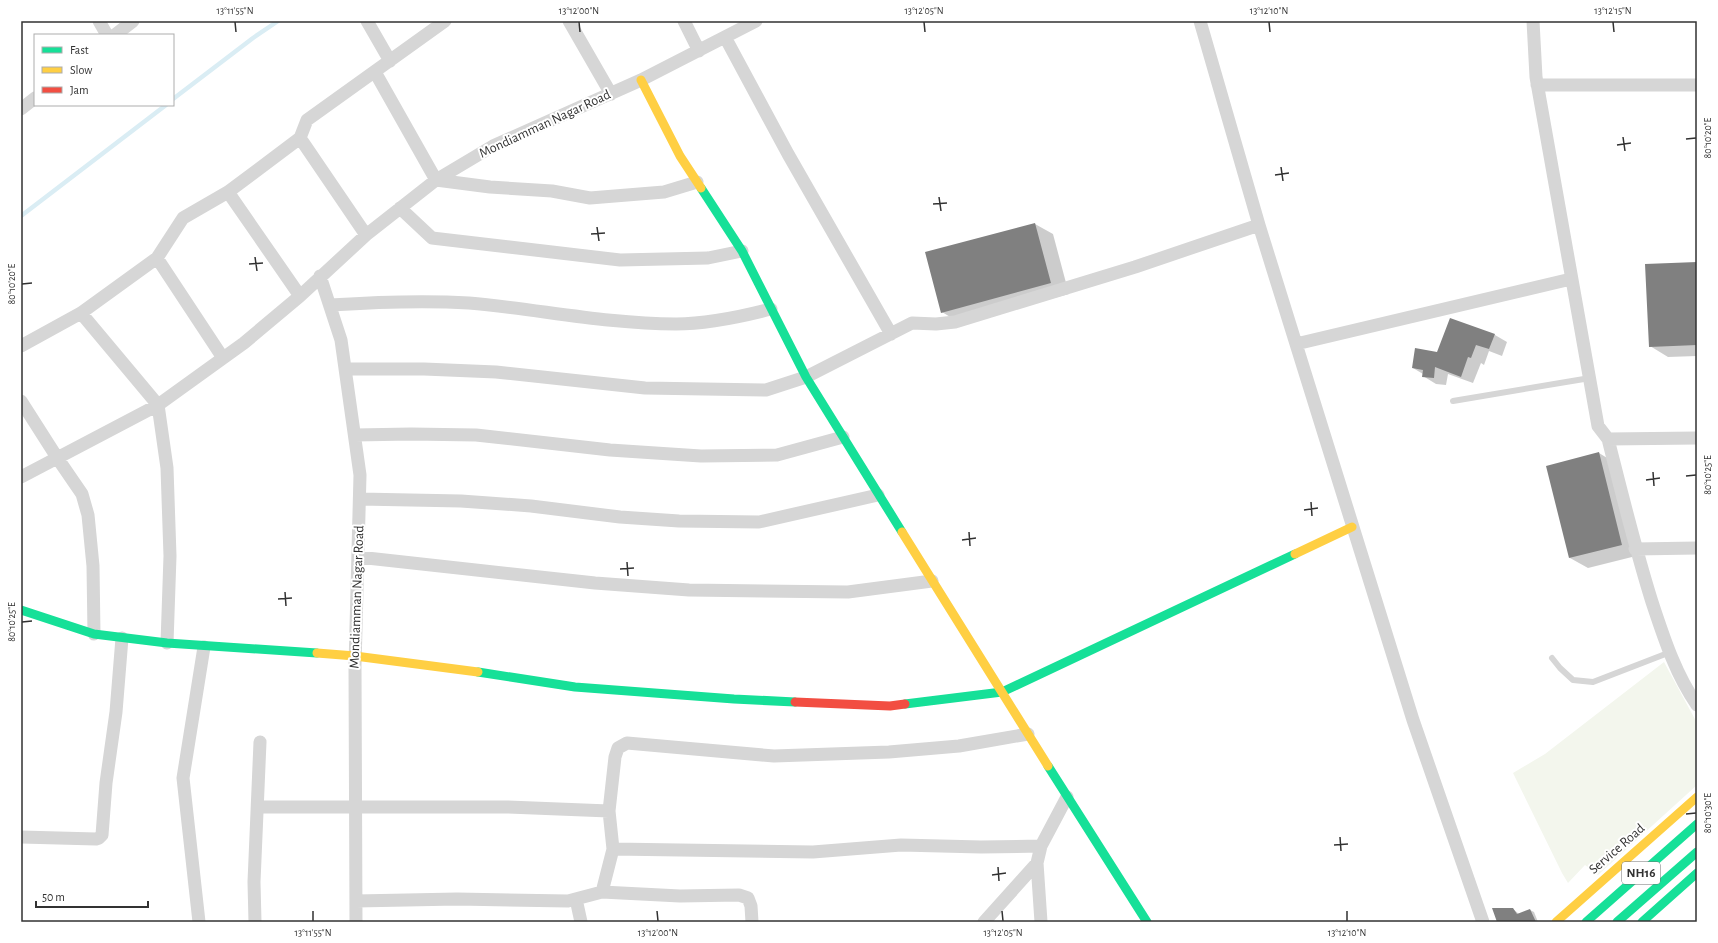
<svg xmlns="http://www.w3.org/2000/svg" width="1718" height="943" font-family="'Alegreya Sans',sans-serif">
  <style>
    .green { fill: #f3f6ed }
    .shadow { fill: #0003 }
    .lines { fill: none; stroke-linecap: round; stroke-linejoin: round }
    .stream { stroke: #daedf4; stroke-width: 4.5 }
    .building { fill: #808080 }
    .lane { stroke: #d6d6d6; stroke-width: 6 }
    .street { stroke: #d6d6d6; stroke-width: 13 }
    .fast { stroke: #16e098; stroke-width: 9 }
    .slow { stroke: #ffcf43; stroke-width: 9 }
    .jam { stroke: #f24e42; stroke-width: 9 }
    .ticks { fill: none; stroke: #323232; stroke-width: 1.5 }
    .labels { text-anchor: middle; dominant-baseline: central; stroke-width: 4; stroke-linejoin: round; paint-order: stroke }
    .shield { fill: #fff; stroke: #707070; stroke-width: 1 }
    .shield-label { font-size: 13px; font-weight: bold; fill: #323232 }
    .street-label { font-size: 14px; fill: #323232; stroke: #fff }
    .neatline { fill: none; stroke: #323232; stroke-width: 1.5 }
    .ticks-label { font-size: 10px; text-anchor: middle; fill: #323232 }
  </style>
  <rect width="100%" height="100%" fill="#fff"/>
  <path class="green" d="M1664 662 1697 723V785L1598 875 1585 865 1568 883 1562 873 1513 773 1545 754Z"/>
  <path class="shadow" d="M1035 224 1053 234 1069 294 960 323 942 312Z
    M1697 263V356L1668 357 1650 346Z
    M1495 335 1507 342 1502 356 1489 351 1484 365 1481 363 1473 383 1448 374 1446 385 1436 384 1423 376V374L1413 368 1438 353Z
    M1599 453 1617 464 1640 555 1588 568 1570 558Z
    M1513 909 1519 914 1530 910 1534 912 1538 922H1498Z"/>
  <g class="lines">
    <path class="stream" d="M173 99 253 38 278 21
      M21 216 166 105"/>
  </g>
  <path class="building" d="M1035 223 1051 283 941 313 925 252Z
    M1697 262V345L1649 347 1645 264Z
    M1450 318 1495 334 1489 349 1476 345 1471 358 1468 357 1461 377 1435 367 1434 378 1422 377 1423 370 1412 368 1415 348 1437 352Z
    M1599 452 1622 545 1569 558 1546 466Z
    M1492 908H1513L1517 914 1530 909 1536 922H1497Z"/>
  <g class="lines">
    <path class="lane" d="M1453 401 1590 378
      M1552 658 1560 668 1573 680 1593 682 1668 653"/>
    <path class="street" d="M99 21 107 35
      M367 21 390 61
      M569 21 611 94
      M684 21 699 51
      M1200 21 1259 225 1413 720 1483 922
      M1533 21 1536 77 1598 426 1608 439C1622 494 1635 548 1652 602 1664 638 1675 673 1697 705
      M115 35 133 21
      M725 37 788 154 891 334
      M375 72 436 180 490 187 552 191 590 198 664 192 697 182
      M1537 85H1697
      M21 109 35 98
      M300 138 366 235
      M228 192 300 296
      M400 208 432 238 620 260 708 258 742 251
      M157 258 223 358
      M320 276 341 340 360 475 355 666 356 922
      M330 305C376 302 422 300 469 303 538 309 606 324 676 324 708 324 740 317 771 309
      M81 313 158 405 167 468 170 556 167 643
      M1296 344 1571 279
      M21 346 81 313 157 258 183 218 228 192 300 138 307 120 445 21
      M346 369H424L496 372 645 388 766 390 806 377 912 323 936 324 955 322 1135 267 1259 225
      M21 401 58 459 82 494 88 515 93 566 94 634
      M355 435 411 434 476 435 610 450 701 456 777 455 843 437
      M1608 439 1697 438
      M21 477 158 405 244 343 300 296 366 235 436 180 493 146 641 80 756 21
      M360 499 461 501 531 506 620 517 679 521 759 522 878 495
      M1635 549 1697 548
      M358 557 595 583 689 590 848 592 932 581
      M258 807H508L609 811
      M21 837 96 839 99 838 102 835 106 783 116 712 122 638
      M613 849 813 852 901 845 981 847 1041 846
      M602 892 680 896 739 895 748 898 751 906 752 922
      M576 899 581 922
      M356 901 457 899 568 901 602 892 613 849 609 811 615 757 618 748 627 743 774 756 889 752 959 746 1028 734
      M199 922 183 778 204 647
      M255 922 254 882 260 742
      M984 922 1037 863
      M1041 922 1037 863 1041 846 1067 797"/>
    <path class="fast" d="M701 188 742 251 806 377 902 532
      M21 610 94 634 167 643 317 653
      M478 672 575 687 734 699 795 702
      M905 704 1002 692 1295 554
      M1048 766 1147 922
      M1586 922 1697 824
      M1617 922 1697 852
      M1642 922 1697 873"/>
    <path class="slow" d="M641 80 680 156 701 188
      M902 532 1048 766
      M1295 554 1352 527
      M317 653 355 656 478 672
      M1556 922 1697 797"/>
    <path class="jam" d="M795 702 890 706 905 704"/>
  </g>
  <path class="ticks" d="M235 22 236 32M579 22 580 32M924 22 925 32M1269 22 1270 32M1613 22 1614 32M1623 137 1625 151M1686 139 1696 138M1617 145 1631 143M1281 167 1283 181M1275 175 1289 173M939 197 941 211M933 204 947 203M597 227 599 241M591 234 605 233M255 257 257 271M249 264 263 263M22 284 32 283M1653 472 1654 486M1686 476 1696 475M1646 480 1660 478M1311 502 1312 516M1304 510 1318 508M969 532 970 546M962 540 976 538M627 562 628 576M620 569 634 568M285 592 286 606M278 599 292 598M22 622 32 621M1686 814 1696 813M1340 837 1341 851M1334 845 1348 844M998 867 999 881M992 875 1006 873M313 911V921M657 911 658 921M1002 911 1003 921M1347 911V921"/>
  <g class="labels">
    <rect class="shield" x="1622" y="862" width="38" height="22" rx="3"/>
    <g class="shield-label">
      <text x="1641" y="873">NH16</text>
    </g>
    <g class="street-label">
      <text transform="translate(545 124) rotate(-25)">Mondiamman Nagar Road</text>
      <text transform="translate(357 597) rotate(-88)">Mondiamman Nagar Road</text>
      <text transform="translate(1617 849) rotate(-41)">Service Road</text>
    </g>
  </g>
  <rect width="1718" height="943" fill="none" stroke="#ffffff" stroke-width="44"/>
  <rect x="34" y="34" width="140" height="72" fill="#ffffff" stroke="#adadad"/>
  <rect x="42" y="47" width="20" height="6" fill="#16e098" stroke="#adadad"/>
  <text x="70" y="54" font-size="12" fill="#323232">Fast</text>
  <rect x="42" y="67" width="20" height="6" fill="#ffcf43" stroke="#adadad"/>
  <text x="70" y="74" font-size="12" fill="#323232">Slow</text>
  <rect x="42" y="87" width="20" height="6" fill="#f24e42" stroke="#adadad"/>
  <text x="70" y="94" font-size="12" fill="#323232">Jam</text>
  <path d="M36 901v6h112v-6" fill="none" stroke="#323232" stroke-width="2"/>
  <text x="42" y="901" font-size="12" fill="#323232" stroke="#ffffff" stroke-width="3" paint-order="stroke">50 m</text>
  <rect x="22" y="22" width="1674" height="899" class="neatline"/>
  <g class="ticks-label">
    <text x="235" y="14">13°11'55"N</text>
    <text x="579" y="14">13°12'00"N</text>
    <text x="924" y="14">13°12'05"N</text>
    <text x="1269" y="14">13°12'10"N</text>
    <text x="1613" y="14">13°12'15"N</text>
    <text transform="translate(1707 138) rotate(-90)" y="4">80°10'20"E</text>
    <text transform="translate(11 284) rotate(-90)" y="4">80°10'20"E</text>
    <text transform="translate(1707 475) rotate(-90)" y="4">80°10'25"E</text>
    <text transform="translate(11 622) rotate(-90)" y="4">80°10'25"E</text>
    <text transform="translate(1707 813) rotate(-90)" y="4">80°10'30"E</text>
    <text x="313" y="936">13°11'55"N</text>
    <text x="658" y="936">13°12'00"N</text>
    <text x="1003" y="936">13°12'05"N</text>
    <text x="1347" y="936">13°12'10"N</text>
  </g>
</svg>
